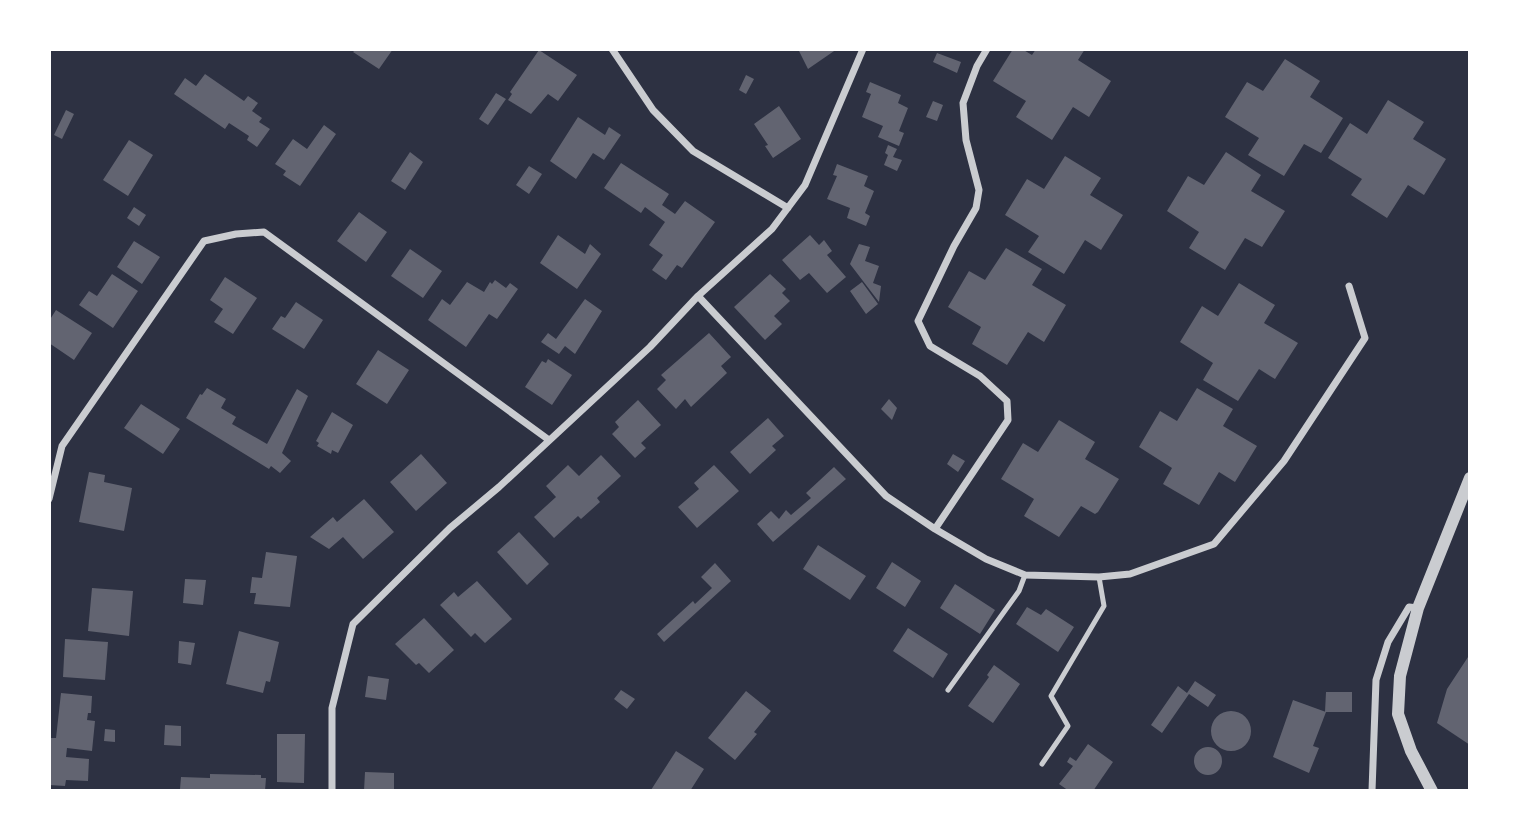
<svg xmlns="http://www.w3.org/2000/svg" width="1519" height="840" font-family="'Fira Sans Condensed',sans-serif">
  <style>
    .building { fill: #626471 }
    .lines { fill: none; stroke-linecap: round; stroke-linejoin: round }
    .service { stroke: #caccd0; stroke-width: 5 }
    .minor { stroke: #caccd0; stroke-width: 7 }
    .tertiary { stroke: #caccd0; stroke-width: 12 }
  </style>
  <rect width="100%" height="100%" fill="#2d3142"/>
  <path class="building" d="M356 49H393L379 69 353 52Z
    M798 49H837L808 69Z
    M1013 49H1022L1032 55 1036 49H1085L1078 60 1111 81 1089 117 1073 107 1052 140 1016 117 1026 101 993 81Z
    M539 50 577 75 558 101 548 94 531 114 508 100 512 94 510 92Z
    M937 53 961 62 957 73 933 62Z
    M1285 59 1320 81 1310 97 1343 118 1321 153 1304 144 1284 176 1248 155 1259 138 1225 117 1247 82 1263 91Z
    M205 74 244 101 248 96 258 103 252 111 262 118 259 122 270 129 257 147 247 140 249 136 229 123 225 129 174 94 185 78 196 86Z
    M746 75 754 79 746 94 739 90Z
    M870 82 901 95 898 103 908 108 899 131 904 133 899 146 878 137 883 126 862 117 871 94 866 92Z
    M496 93 506 99 488 125 479 119Z
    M1388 100 1424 122 1413 139 1446 159 1424 195 1408 185 1387 218 1351 195 1362 179 1328 158 1350 123 1367 134Z
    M933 101 943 105 937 121 926 117Z
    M779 106 801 139 773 158 765 146 768 145 754 124Z
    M66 110 74 114 62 139 54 135Z
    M578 117 605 135 609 127 621 135 604 160 593 153 576 179 550 161Z
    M324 125 336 134 300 186 283 175 286 171 275 164 293 139 307 149Z
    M129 140 153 155 128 196 103 180Z
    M888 145 897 149 893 157 902 160 897 171 884 165 888 155 885 153Z
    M410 152 423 162 405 190 391 181Z
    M1226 152 1261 175 1251 191 1285 211 1262 247 1245 238 1225 270 1189 248 1199 232 1167 211 1188 176 1204 185Z
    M1065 156 1101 178 1090 195 1123 215 1101 250 1085 240 1064 274 1028 252 1039 236 1005 215 1027 179 1044 189Z
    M621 163 669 194 662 205 675 214 685 201 715 222 682 268 677 265 666 280 652 270 663 255 649 245 665 222 645 207 641 213 604 188Z
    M837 164 868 176 864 186 874 191 865 213 870 216 866 226 847 218 850 208 827 199 837 176 833 175Z
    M529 166 542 174 529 194 516 185Z
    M134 207 146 215 139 226 127 218Z
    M359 212 387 232 366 262 337 241Z
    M558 235 585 254 590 244 601 254 577 289 540 263Z
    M810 235 819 245 824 240 832 251 827 255 846 277 827 293 809 273 800 280 782 260Z
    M134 241 160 257 142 284 117 267Z
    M859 244 870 247 865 261 879 266 873 283 881 286 879 302 850 264Z
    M1006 248 1042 269 1032 285 1066 305 1044 342 1028 332 1007 365 972 344 981 327 948 307 969 271 985 280Z
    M410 249 442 271 423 298 391 276Z
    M112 274 138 291 113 328 79 305 89 291 97 296Z
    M770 274 786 289 782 293 790 301 774 316 782 324 765 340 734 307Z
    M225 277 257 298 233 334 214 322 223 309 210 300Z
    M495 280 506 288 510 283 518 289 497 319 489 314 466 347 428 320 442 299 450 305 467 282 484 292 490 282 492 284Z
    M862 282 878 304 866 314 850 291Z
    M1239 283 1275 305 1264 323 1298 343 1275 379 1259 369 1238 401 1203 380 1213 363 1180 342 1202 306 1218 316Z
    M585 299 602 311 575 354 565 346 559 354 541 342 548 333 556 339Z
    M296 302 323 320 304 349 272 329 281 316 285 318Z
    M56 310 92 333 74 360 49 343V321Z
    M709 333 731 357 721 366 727 373 691 407 685 399 676 409 657 389 666 380 661 375Z
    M378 350 409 370 387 404 356 384Z
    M548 359 572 375 552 405 525 387 542 361 546 363Z
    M207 388 226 399 221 408 236 417 232 424 267 444 297 389 308 396 282 453 291 461 280 473 271 466 269 469 186 418 200 394 202 395Z
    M1197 388 1233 409 1223 426 1257 446 1235 482 1219 472 1199 505 1163 484 1172 468 1139 447 1160 411 1177 421Z
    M889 399 897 408 892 420 881 409Z
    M638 400 661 425 641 443 646 448 635 458 612 434 619 427 615 422Z
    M141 404 180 429 163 454 124 428Z
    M332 412 353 425 338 453 332 450 331 454 317 446 319 443 316 441Z
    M768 418 784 436 772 446 776 450 750 474 730 452Z
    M1059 420 1095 442 1085 459 1119 479 1098 512 1095 514 1081 506 1059 537 1024 516 1034 499 1001 479 1023 443 1038 452Z
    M421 454 447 483 416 511 390 482Z
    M953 454 965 461 958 472 947 464Z
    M601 455 621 476 597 498 600 502 581 519 578 516 554 538 534 517 556 497 546 486 568 465 579 476Z
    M714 465 739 491 697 528 678 507 699 489 694 483Z
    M834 467 846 479 773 542 757 524 771 511 779 519 786 510 791 515 811 498 806 493Z
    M89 472 105 475 104 482 132 488 124 531 79 522Z
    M364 499 394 532 363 559 343 537 329 549 310 537 333 517 337 522Z
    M519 532 549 564 527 585 497 552Z
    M818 545 866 576 850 600 803 569Z
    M266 552 297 556 290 607 254 604 256 593H250L252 577 262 578Z
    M892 562 921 581 905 607 876 588Z
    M715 563 731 581 664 642 657 634 693 601 695 604 712 588 701 577Z
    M185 579 206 580 203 605 183 603Z
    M477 581 512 619 485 643 475 633 471 637 440 605 454 592 458 597Z
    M955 584 995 610 980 634 940 608Z
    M92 588 133 591 129 636 88 631Z
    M1027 607 1041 615 1046 609 1074 627 1058 652 1016 624Z
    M424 618 454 650 429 673 419 663 416 665 395 644Z
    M908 628 948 654 933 678 893 651Z
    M239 631 279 642 270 682 266 681 263 693 226 684Z
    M65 639 108 642 105 680 63 677Z
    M179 641 195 643 191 665 178 663Z
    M1470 654V745L1437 723 1447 689Z
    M994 665 1020 684 993 723 968 706 989 677 987 675Z
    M368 676 389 679 386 700 365 697Z
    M1195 681 1216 695 1208 707 1189 694 1162 733 1151 725 1178 686 1187 693Z
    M621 690 635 699 627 709 614 699Z
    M746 691 771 711 754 732 757 734 735 760 708 738Z
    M1326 692H1352V712H1325Z
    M61 693 92 696 91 713H88L87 720 95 721 92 751 67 748 66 757 89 759 88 781 66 780 65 786 49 785 51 738H56Z
    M1293 700 1326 712 1313 746 1319 748 1309 773 1273 757Z
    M1211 731a20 20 0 1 1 40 0a20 20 0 1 1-40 0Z
    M165 725 181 726V746L164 745Z
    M105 729 115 730V742L104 741Z
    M277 734H305L304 783 277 782Z
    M1088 744 1113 762 1093 791H1069L1059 784 1073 766 1067 762 1070 757 1076 761Z
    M1194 761a14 14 0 1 1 28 0a14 14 0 1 1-28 0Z
    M676 751 704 769 690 791H653L651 790Z
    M365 772 394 773V791H364Z
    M210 774 261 775V778H266L265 791 180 789 181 777 210 778Z"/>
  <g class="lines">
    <path class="service" d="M948 690 1019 591 1025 575
      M1042 764 1068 726 1051 696 1104 606 1099 577"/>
    <path class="minor" d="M612 49 653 110 693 151 788 208
      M698 296 886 496 935 529 986 559 1025 575 1099 577 1130 574 1214 544 1284 461 1365 338 1349 286
      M49 499 62 446 204 241 236 234 264 232 549 440
      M935 529 1008 420 1007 401 980 376 930 346 918 321 954 246 976 208 979 190 966 140 963 103 977 66 987 49
      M332 791V708L353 624 450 528 499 487 650 347 698 296 772 229 805 185 863 49
      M1372 791 1376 680 1388 642 1409 607 1418 608"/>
    <path class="tertiary" d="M1432 791 1411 751 1398 714 1400 676 1418 608 1470 478"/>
  </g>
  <rect width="1519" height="840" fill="none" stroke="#ffffff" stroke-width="102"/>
</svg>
